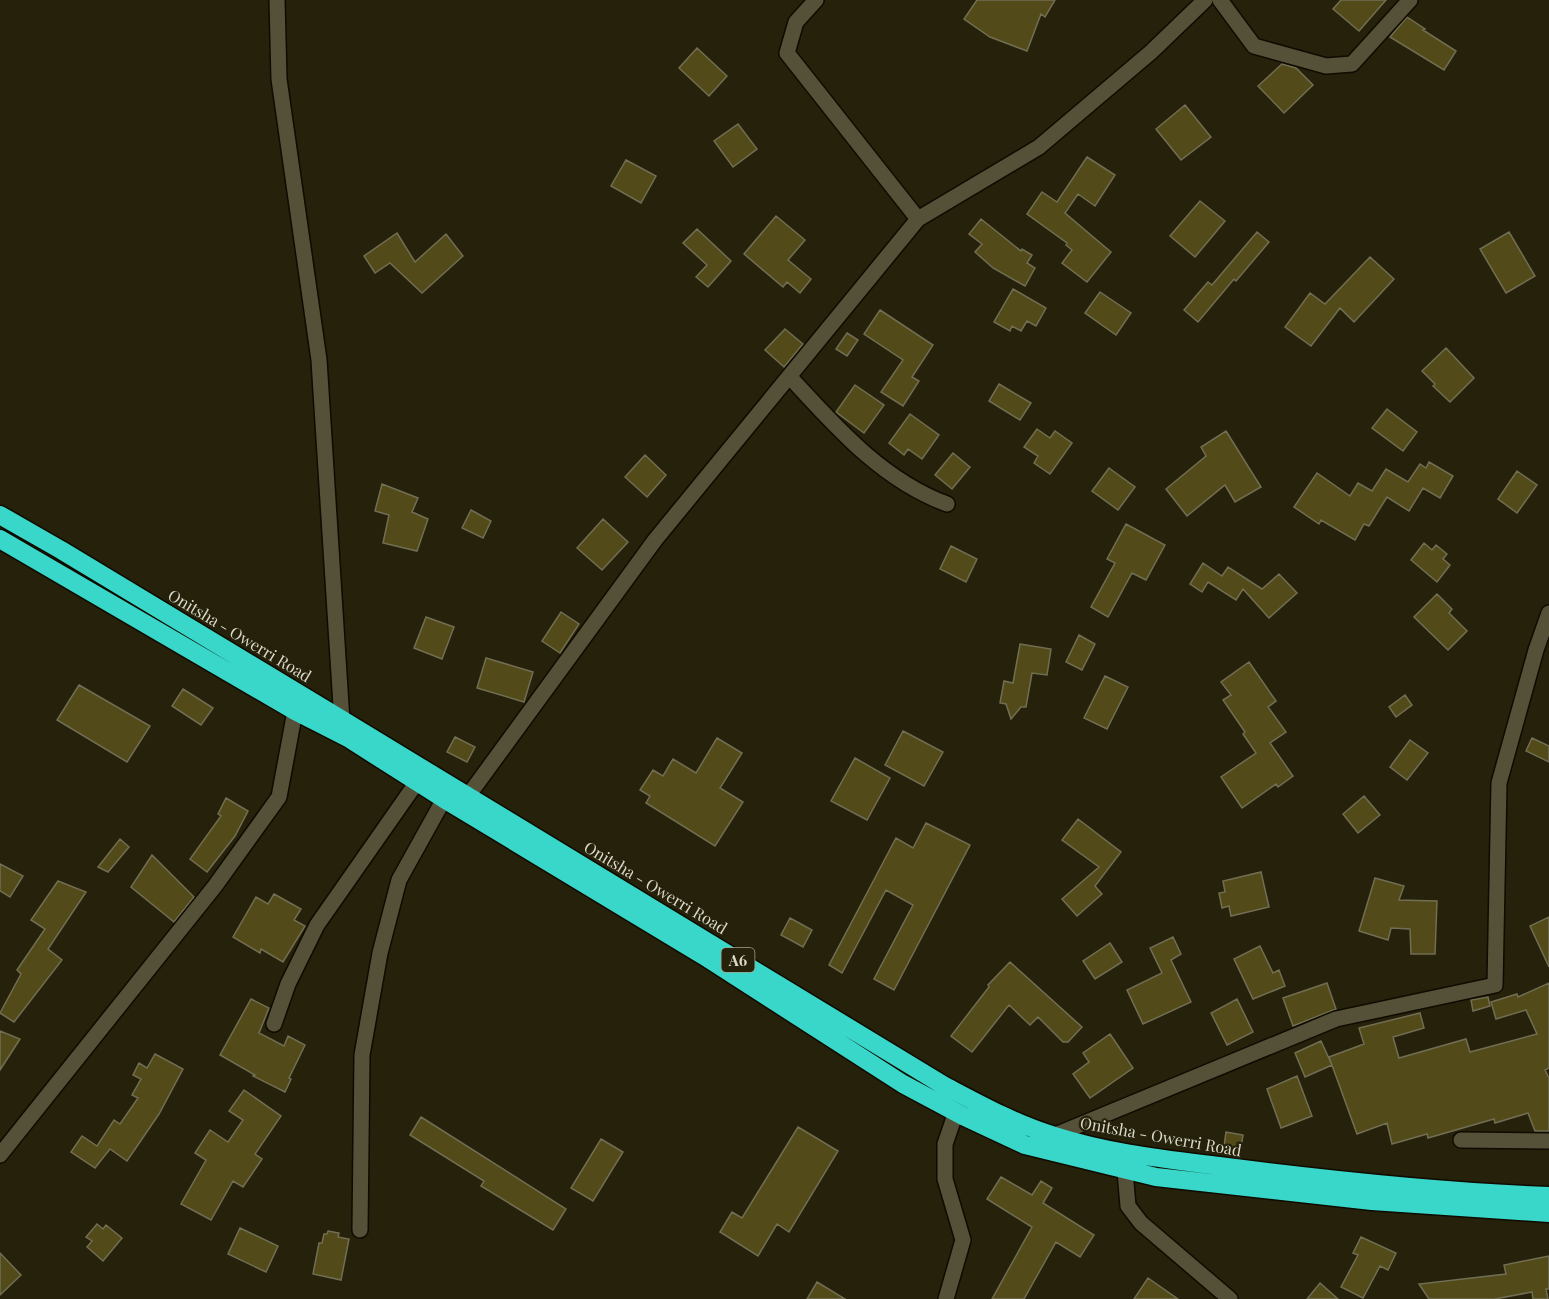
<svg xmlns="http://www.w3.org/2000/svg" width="1549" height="1299" font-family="'Playfair Display',serif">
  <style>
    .building { fill: #524a19; stroke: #726e54; stroke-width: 1.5 }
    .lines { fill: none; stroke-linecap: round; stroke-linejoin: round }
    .minor-casing { stroke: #0f0b00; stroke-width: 18 }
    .highway-casing { stroke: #0f0b00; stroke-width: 21 }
    .minor { stroke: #555138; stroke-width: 15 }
    .highway { stroke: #39d7c9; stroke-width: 18 }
    .labels { text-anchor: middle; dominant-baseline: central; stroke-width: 4.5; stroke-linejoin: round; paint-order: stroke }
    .shield { fill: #25210a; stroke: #a4a291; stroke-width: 1.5 }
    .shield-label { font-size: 15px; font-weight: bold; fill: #dbd9cb }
    .street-label { font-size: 16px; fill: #dbd9cb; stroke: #25210a }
  </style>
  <rect width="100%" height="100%" fill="#25210a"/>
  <path class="building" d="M977 0H1055L1045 17 1041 14 1027 51 990 37 964 19Z
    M1341 0H1386L1359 31 1333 9Z
    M1407 17 1425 29 1423 30 1456 51 1444 70 1390 37Z
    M697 48 727 76 709 96 679 68Z
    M1282 64 1296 68 1313 85 1284 113 1258 86Z
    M1185 105 1211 137 1181 160 1156 129Z
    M738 124 757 149 733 167 714 141Z
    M1087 157 1115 175 1095 206 1078 194 1065 213 1111 252 1087 282 1062 263 1072 250 1066 245 1067 243 1027 214 1042 192 1057 202Z
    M626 160 656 176 641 203 611 186Z
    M1200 201 1225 221 1195 257 1170 236Z
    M776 216 805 240 788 260 811 279 800 293 787 282 783 287 744 254Z
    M981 219 1021 251 1022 249 1032 255 1027 263 1035 268 1025 286 993 268 975 252 982 244 969 234Z
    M697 229 731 261 708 287 696 277 707 265 683 243Z
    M1257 232 1269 242 1236 281 1234 279 1198 322 1184 310 1208 282 1212 285Z
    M1509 232 1535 276 1506 293 1480 249Z
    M397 233 415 262 446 234 463 256 422 293 390 263 375 273 364 256Z
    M1370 257 1394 279 1354 322 1340 308 1311 346 1285 327 1310 293 1325 304Z
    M1013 289 1046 308 1036 326 1027 321 1021 331 1012 326 1010 331 994 322Z
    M1100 292 1131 313 1116 335 1085 313Z
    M880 310 933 345 912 377 919 381 903 406 881 392 903 360 864 334Z
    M785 329 803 344 784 367 765 350Z
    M847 333 858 340 847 356 836 349Z
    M1446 348 1474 378 1450 402 1433 386 1435 384 1422 371Z
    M999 384 1031 403 1020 420 989 401Z
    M855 385 884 405 864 433 836 412Z
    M1387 409 1417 432 1403 451 1372 428Z
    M910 414 939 435 922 459 908 449 904 455 889 443Z
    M1037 429 1050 438 1055 431 1072 443 1050 474 1034 463 1038 456 1024 447Z
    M1226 431 1261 487 1235 502 1225 485 1187 516 1166 489 1206 456 1201 447Z
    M953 453 970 467 952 489 935 475Z
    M645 455 666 475 647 497 625 477Z
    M1429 462 1453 476 1440 498 1423 488 1409 511 1387 497 1369 526 1364 524 1355 540 1321 520 1319 524 1294 507 1317 473 1350 496 1358 483 1372 491 1386 469 1408 482 1420 464 1426 468Z
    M1109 468 1135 487 1118 510 1092 491Z
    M1517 471 1537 485 1517 513 1498 499Z
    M382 484 418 498 412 512 428 519 417 551 383 543 389 515 375 511Z
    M471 510 491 521 483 538 462 528Z
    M603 519 628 542 602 570 577 548Z
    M1126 524 1165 545 1146 580 1132 573 1108 617 1091 607 1115 563 1107 559Z
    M1424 543 1432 550 1436 545 1447 554 1443 559 1450 565 1437 582 1411 560Z
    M951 546 977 559 966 582 940 569Z
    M1203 563 1222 576 1228 567 1262 589 1279 574 1297 593 1269 618 1243 589 1236 600 1208 582 1202 592 1190 584Z
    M1437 594 1452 609 1449 613 1467 631 1448 650 1414 617Z
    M561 612 579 624 560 653 542 641Z
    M426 617 454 627 442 659 414 648Z
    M1079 635 1095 644 1082 670 1066 662Z
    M1020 644 1051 649 1047 675 1032 673 1026 707H1021L1011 719 1006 704 1000 703 1004 681 1013 683Z
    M486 658 533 672 524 702 477 688Z
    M1249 662 1276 701 1268 707 1286 732 1270 743 1293 776 1278 787 1276 784 1242 808 1221 777 1256 753 1243 734 1245 732 1223 700 1231 695 1221 682Z
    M1105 676 1128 687 1107 729 1084 718Z
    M79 685 150 726 127 762 57 720Z
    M183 689 213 708 201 725 172 706Z
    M1405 695 1412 705 1396 717 1389 707Z
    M903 731 943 752 924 786 885 765Z
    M455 737 475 747 467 762 447 752Z
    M717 738 742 753 720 788 743 802 715 846 646 803 650 796 640 790 653 770 663 776 673 759 696 773Z
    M1532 738 1549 746V762L1526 751Z
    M1410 740 1428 753 1407 780 1390 767Z
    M855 758 890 778 867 820 831 801Z
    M1364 796 1380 815 1358 833 1343 814Z
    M226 798 248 811 235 836 207 872 190 859 221 816 218 814Z
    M1078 819 1121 852 1095 886 1102 894 1077 916 1062 899 1099 867 1062 840Z
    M926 823 970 845 894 990 874 979 913 905 886 890 842 973 829 965 896 838 913 848Z
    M120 839 129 847 108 872 98 867Z
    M152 855 194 897 174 922 131 887Z
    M0 864 23 876 10 897 0 891Z
    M1261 872 1269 907 1231 916 1229 906 1222 908 1219 893 1225 892 1223 881Z
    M1375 878 1404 886 1399 900 1437 901 1435 954H1411L1410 929 1391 928 1388 940 1359 931Z
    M58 881 86 892 48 949 62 960 14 1022 0 1013 21 974 17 970 45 929 31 920Z
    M274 894 301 909 294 920 305 926 283 962 261 949 260 953 233 937 256 897 268 904Z
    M1549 917V967L1530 926Z
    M790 918 812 930 803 947 781 935Z
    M1173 937 1181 954 1171 960 1191 1002 1143 1024 1127 990 1162 973 1150 948Z
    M1110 943 1122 962 1095 979 1083 961Z
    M1260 946 1273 973 1279 970 1285 986 1253 999 1234 959Z
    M1010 962 1082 1027 1068 1042H1063L1038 1017 1030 1025 1009 1005 972 1052 951 1036 989 987 988 985Z
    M1327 983 1336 1009 1293 1026 1283 998Z
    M1549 983V1068L1545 1070 1549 1078V1131H1535L1528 1113 1495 1123 1494 1119 1428 1138 1427 1134 1392 1144 1387 1123 1357 1134 1329 1057 1364 1044 1359 1028 1420 1013 1424 1028 1393 1037 1399 1058 1466 1039 1470 1052 1537 1034 1526 1010 1496 1019 1491 1002 1517 994 1518 997Z
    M1488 997 1490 1006 1473 1011 1471 1000Z
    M251 999 269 1008 259 1033 284 1046 288 1036 305 1045 289 1078 291 1079 285 1092 253 1076 255 1075 220 1055Z
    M1237 999 1253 1032 1227 1045 1211 1013Z
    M0 1031 20 1039 0 1070Z
    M1110 1034 1133 1068 1090 1098 1073 1074 1089 1062 1083 1053Z
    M1321 1041 1332 1065 1305 1077 1295 1053Z
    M155 1054 183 1069 159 1114 127 1161 110 1149 95 1168 71 1152 82 1136 97 1146 114 1120 120 1124 138 1098 132 1095 141 1079 133 1075 139 1063 147 1068Z
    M1297 1076 1312 1116 1281 1128 1267 1089Z
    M244 1090 281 1116 255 1154 262 1159 243 1187 233 1181 211 1220 181 1204 206 1160 195 1153 210 1130 228 1142 243 1120 229 1111Z
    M421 1117 566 1209 553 1230 481 1186 484 1181 410 1135Z
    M798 1127 838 1151 789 1232 777 1224 758 1256 720 1232 732 1212 742 1218Z
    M1226 1132 1243 1135 1241 1148 1224 1146Z
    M601 1139 623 1152 593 1201 571 1188Z
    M1001 1177 1032 1195 1041 1181 1052 1188 1043 1203 1094 1235 1080 1257 1056 1242 1024 1299H992L1032 1227 987 1199Z
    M97 1224 103 1229 106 1225 122 1238 103 1261 87 1247 92 1241 86 1237Z
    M240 1228 278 1246 266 1272 228 1254Z
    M328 1231 339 1233 338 1237 349 1239 341 1280 313 1274 319 1243H322L324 1234H327Z
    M1361 1237 1396 1253 1388 1270 1380 1266 1363 1298 1341 1287 1358 1255 1353 1253Z
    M0 1253 21 1275 0 1295Z
    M1549 1256V1289H1546L1548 1299H1533L1532 1292 1495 1299H1429L1419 1284 1506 1274 1504 1265Z
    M1148 1278 1178 1299H1134Z
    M817 1282 845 1299H807Z
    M1320 1283 1338 1299H1307Z"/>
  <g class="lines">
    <g class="minor-casing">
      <path id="minor" d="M277 0 279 79 319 360 342 721
        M816 0 796 22 787 53 918 219
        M1220 0 1254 46 1326 66 1352 64 1410 0
        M790 377C836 427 882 480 947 504
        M468 796 655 540 918 219 1039 147 1151 52 1205 0
        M274 1024 288 984 317 925 417 782
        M1053 1136 1336 1019 1495 985 1499 783 1536 650 1549 613
        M1461 1140 1549 1141
        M0 1155 215 886 279 797 295 711
        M1125 1171 1128 1206 1141 1223 1230 1299
        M360 1230 362 1055 380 953 399 880 444 799
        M946 1299 963 1240 945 1179V1144L956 1112"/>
    </g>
    <g class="highway-casing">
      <path id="highway" d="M0 515 61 550 326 710 943 1085C979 1104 1015 1124 1055 1136 1108 1153 1164 1159 1219 1166 1329 1180 1439 1192 1549 1196
        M0 539 295 711 348 738 444 799 704 956 903 1084 963 1116 1025 1145 1156 1177 1372 1201 1549 1213"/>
    </g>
    <use href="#minor" class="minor"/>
    <use href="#highway" class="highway"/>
  </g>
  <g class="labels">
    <rect class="shield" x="721.5" y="948" width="33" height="24" rx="4.5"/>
    <g class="shield-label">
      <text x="738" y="960">A6</text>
    </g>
    <g class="street-label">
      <text transform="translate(240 635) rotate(31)">Onitsha - Owerri Road</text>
      <text transform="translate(656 887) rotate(31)">Onitsha - Owerri Road</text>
      <text transform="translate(1161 1136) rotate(10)">Onitsha - Owerri Road</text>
    </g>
  </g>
</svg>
